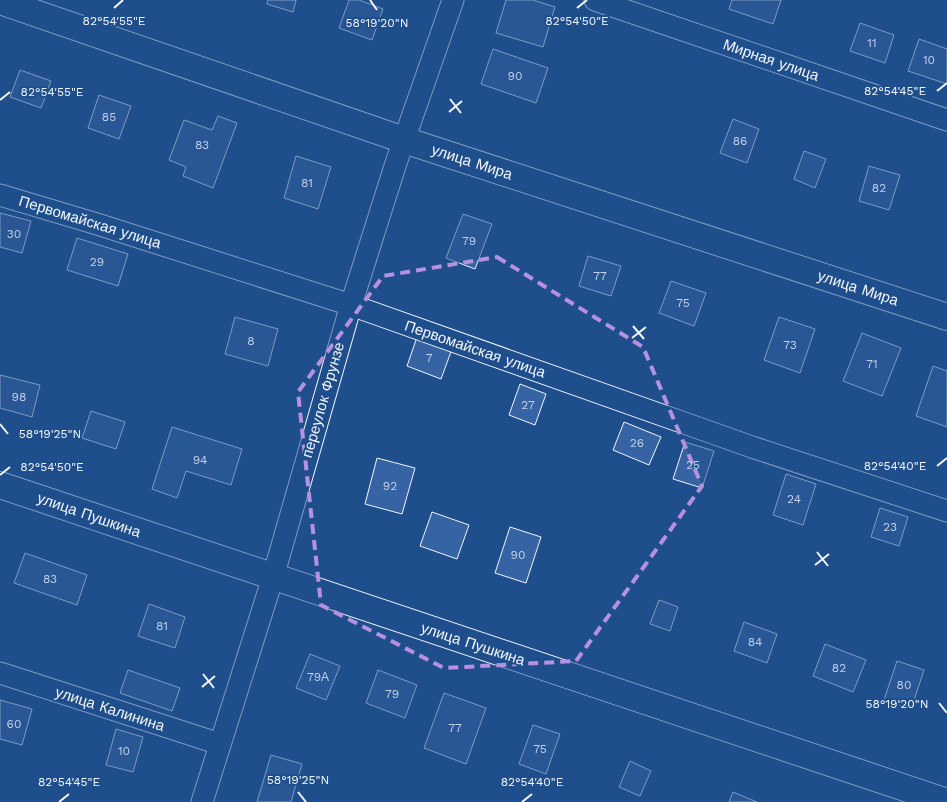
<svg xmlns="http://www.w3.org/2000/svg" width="947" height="802" font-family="'Work Sans',sans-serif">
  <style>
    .building { fill: #3563a3; stroke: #f2f6ff }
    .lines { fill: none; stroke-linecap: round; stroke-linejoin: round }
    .minor-casing { stroke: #f2f6ff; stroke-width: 23 }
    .tertiary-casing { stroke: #f2f6ff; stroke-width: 28 }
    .minor { stroke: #1f4e8c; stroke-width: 21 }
    .tertiary { stroke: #1f4e8c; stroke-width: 26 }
    .marked { fill: none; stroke: #b691df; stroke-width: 4; stroke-dasharray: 10 6; stroke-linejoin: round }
    .ticks { fill: none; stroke: #f2f6ff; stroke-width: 2 }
    .labels { text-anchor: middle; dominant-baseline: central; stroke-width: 4; stroke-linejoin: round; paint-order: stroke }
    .number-label { font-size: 12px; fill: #c3d1e8 }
    .street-label { font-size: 15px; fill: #f2f6ff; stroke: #1f4e8c }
    .ticks-label { font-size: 12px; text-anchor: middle; fill: #f2f6ff; stroke: #1f4e8c; stroke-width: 4; stroke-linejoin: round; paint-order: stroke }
  </style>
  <rect width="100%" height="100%" fill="#1f4e8c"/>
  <path class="building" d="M268 0H296L293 12 267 4Z
    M349 0H359L383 9 372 40 339 28Z
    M506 0H533L555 7 543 47 496 33Z
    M732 0H781L773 24 729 9Z
    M860 23 894 35 885 63 850 51Z
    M919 39 947 49V84L908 71Z
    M493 49 548 68 536 103 481 84Z
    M20 70 51 81 41 108 10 97Z
    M99 95 131 106 119 139 88 128Z
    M218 116 237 123 213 188 183 176 186 167 169 160 184 120 212 130Z
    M733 119 759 129 747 163 720 153Z
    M804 151 826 159 815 188 794 179Z
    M296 156 331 167 318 209 284 198Z
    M869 166 900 175 889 210 859 201Z
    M0 213 31 221 22 253 0 247Z
    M463 214 492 224 475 269 446 258Z
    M77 238 128 254 118 286 67 270Z
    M588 256 621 266 611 296 579 286Z
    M671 281 706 293 694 326 659 313Z
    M235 317 278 329 268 366 225 354Z
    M779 317 815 329 800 373 764 360Z
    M862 333 901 348 882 396 843 381Z
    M417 337 452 349 441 379 407 366Z
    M933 366 947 371V427L916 416Z
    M0 375 40 385 32 417 0 408Z
    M520 384 546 394 535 425 509 415Z
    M91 411 125 422 116 449 82 438Z
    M624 422 661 437 649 465 613 450Z
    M172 427 242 449 231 485 186 471 177 498 152 489Z
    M685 442 714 451 702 488 673 479Z
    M377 458 415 468 402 514 365 504Z
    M786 474 816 484 803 525 773 515Z
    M880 508 908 517 899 546 871 537Z
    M432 512 469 525 457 559 420 546Z
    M510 527 541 537 526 583 495 573Z
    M25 553 87 575 77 605 14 583Z
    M659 600 678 607 670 631 650 624Z
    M149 604 185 617 175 648 138 636Z
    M744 622 777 634 767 663 734 651Z
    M825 644 866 660 853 692 813 676Z
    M310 654 340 666 326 700 296 688Z
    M897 661 924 670 911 709 884 700Z
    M128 670 180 688 172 711 120 693Z
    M378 670 417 685 405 718 366 703Z
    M444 693 486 708 466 764 424 748Z
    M0 700 32 709 22 745 0 739Z
    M533 725 560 734 546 774 519 764Z
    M116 729 143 737 133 772 106 765Z
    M271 755 302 764 291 802H257Z
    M630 761 651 771 640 796 619 787Z
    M733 792 757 802H729Z"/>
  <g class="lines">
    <g class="minor-casing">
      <path id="minor" d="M595 0 947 120
        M0 195 97 224 351 305 752 447 947 511
        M0 673 220 744
        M202 802 273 577 351 305 396 163 453 0"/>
    </g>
    <g class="tertiary-casing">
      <path id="tertiary" d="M0 1 404 140 947 317
        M0 485 947 802"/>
    </g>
    <use href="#minor" class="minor"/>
    <use href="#tertiary" class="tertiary"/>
  </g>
  <path d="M0 0H947V802H0ZM497 257 643 347 702 486 576 661 444 668 321 605 298 392 383 276Z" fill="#1f4e8c" fill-opacity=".55" fill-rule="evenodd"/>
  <path class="marked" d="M497 257 643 347 702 486 576 661 444 668 321 605 298 392 383 276Z"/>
  <path class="ticks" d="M370 0 377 10M114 8 123 0M577 8 587 0M937 91 947 83M450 99 461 113M0 100 10 92M449 112 462 101M633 326 644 339M632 338 646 327M0 424 8 434M937 466 947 458M0 475 10 467M817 552 828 566M815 565 829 554M203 674 214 688M202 687 215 676M939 703 947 713M298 792 306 802M59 802 69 794M522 802 532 794"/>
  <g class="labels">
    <g class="number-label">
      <text x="872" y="43">11</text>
      <text x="929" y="60">10</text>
      <text x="515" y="76">90</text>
      <text x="109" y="117">85</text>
      <text x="740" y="141">86</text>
      <text x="202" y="145">83</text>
      <text x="307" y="183">81</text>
      <text x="879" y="188">82</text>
      <text x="14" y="234">30</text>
      <text x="469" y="241">79</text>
      <text x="97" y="262">29</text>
      <text x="600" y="276">77</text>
      <text x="683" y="303">75</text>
      <text x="251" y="341">8</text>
      <text x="790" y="345">73</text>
      <text x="429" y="358">7</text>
      <text x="872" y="364">71</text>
      <text x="19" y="397">98</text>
      <text x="528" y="405">27</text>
      <text x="637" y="443">26</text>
      <text x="200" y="460">94</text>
      <text x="693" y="465">25</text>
      <text x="390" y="486">92</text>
      <text x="794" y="499">24</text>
      <text x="890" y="527">23</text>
      <text x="518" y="555">90</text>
      <text x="50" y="579">83</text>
      <text x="162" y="626">81</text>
      <text x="755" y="642">84</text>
      <text x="839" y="668">82</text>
      <text x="318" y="677">79А</text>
      <text x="904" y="685">80</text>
      <text x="392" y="694">79</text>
      <text x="14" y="724">60</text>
      <text x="455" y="728">77</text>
      <text x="540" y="749">75</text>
      <text x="124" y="751">10</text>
    </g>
    <g class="street-label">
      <text transform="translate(771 60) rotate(19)">Мирная улица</text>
      <text transform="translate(472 162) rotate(18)">улица Мира</text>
      <text transform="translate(90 222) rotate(17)">Первомайская улица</text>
      <text transform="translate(858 288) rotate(18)">улица Мира</text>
      <text transform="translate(475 349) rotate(19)">Первомайская улица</text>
      <text transform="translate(323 400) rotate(-74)">переулок Фрунзе</text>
      <text transform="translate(89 515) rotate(19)">улица Пушкина</text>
      <text transform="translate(473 644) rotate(18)">улица Пушкина</text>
      <text transform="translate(110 709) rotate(18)">улица Калинина</text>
    </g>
  </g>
  <g class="ticks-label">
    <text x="114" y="25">82°54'55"E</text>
    <text x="577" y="25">82°54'50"E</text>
    <text x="377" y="27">58°19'20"N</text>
    <text x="895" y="95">82°54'45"E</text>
    <text x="52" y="96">82°54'55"E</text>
    <text x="50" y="438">58°19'25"N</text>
    <text x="895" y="470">82°54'40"E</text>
    <text x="52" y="471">82°54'50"E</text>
    <text x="897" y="708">58°19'20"N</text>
    <text x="298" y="784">58°19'25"N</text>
    <text x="69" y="786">82°54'45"E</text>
    <text x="532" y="786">82°54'40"E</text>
  </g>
</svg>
